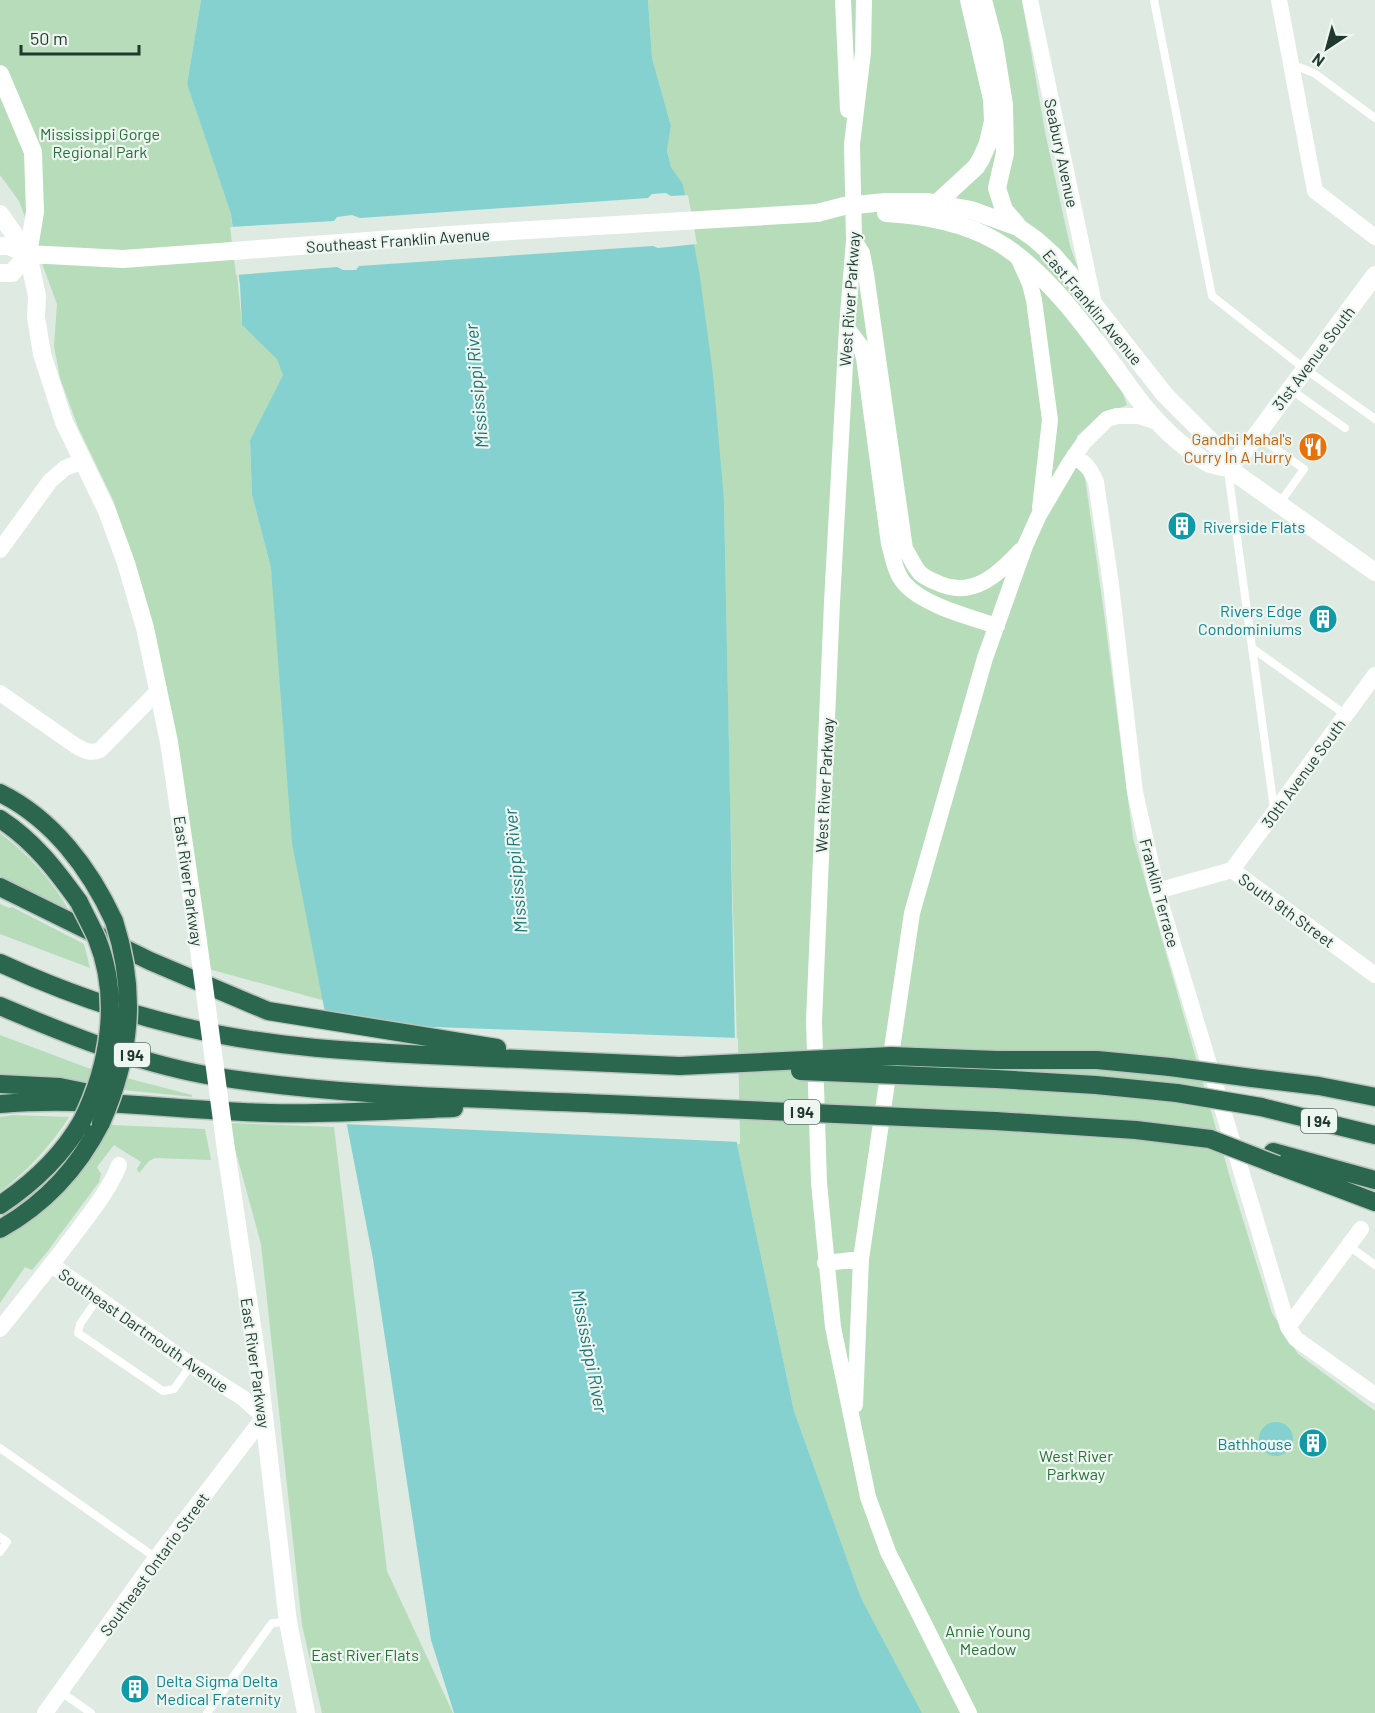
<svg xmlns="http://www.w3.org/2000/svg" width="1375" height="1713" font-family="Barlow,sans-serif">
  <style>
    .green { fill: #b6dcb9 }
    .water { fill: #84d1cf }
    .pier { fill: #deeae2 }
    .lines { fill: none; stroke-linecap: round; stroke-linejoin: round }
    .motorway-casing { stroke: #bcc4c0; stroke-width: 21 }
    .service { stroke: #fff; stroke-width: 8 }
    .minor { stroke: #fff; stroke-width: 16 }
    .tertiary { stroke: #fff; stroke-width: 18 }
    .motorway { stroke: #2b664f; stroke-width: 18 }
    .motorway-bridge-casing { stroke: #bcc4c0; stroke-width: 21; stroke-linecap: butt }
    .tertiary-bridge { stroke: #fff; stroke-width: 18 }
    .motorway-bridge { stroke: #2b664f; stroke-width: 18 }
    .labels { text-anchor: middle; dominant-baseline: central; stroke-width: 4.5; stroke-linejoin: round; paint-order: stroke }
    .shield { fill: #eef6f1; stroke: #5d7268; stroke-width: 1.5 }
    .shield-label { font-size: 15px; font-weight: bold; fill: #1f392e }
    .park-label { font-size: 16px; fill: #297038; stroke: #eef6f1 }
    .street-label { font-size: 16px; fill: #1f392e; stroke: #eef6f1 }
    .food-label { font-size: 16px; fill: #c56008; stroke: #eef6f1; text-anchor: end }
    .culture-label { font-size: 16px; fill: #0d838f; stroke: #eef6f1; text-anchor: start }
    .water-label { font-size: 18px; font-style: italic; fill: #197575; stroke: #eef6f1 }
  </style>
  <rect width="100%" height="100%" fill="#deeae2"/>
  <path class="green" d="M0 0H201L187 84 231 214 242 325 278 359 283 375 250 440 252 495 271 568 340 1005 209 969 147 613 114 502 78 427 60 378 54 346 57 304 19 201 0 175Z
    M648 0H1022L1045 132 1070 246 1127 405 1099 416 1077 436 1086 485 1104 613 1133 838 1231 1181 1272 1313 1298 1354 1375 1411V1713H922L861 1598 794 1411 737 1144H740L730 807 724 500 683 184 671 167 667 149 671 126 652 58Z
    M0 833C30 856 53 881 71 914L0 876Z
    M0 904 9 908 12 907 84 944 90 968 0 934Z
    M0 1035 88 1068 192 1095V1097L45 1082 0 1080Z
    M13 1115 69 1117C50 1147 28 1170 0 1192V1117Z
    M228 1123 334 1127 387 1571 453 1713H322L302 1625 261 1244Z
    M111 1125 205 1129 211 1160 155 1158 149 1161 139 1173 137 1169 141 1162 114 1145 97 1167 101 1174 99 1182 47 1252 32 1270 25 1267 0 1303V1238C54 1209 82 1178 111 1125Z"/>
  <path class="water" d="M201 0H648L652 58 671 126 667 150 671 167 683 184 700 277 713 375 724 500 737 1144 794 1411 861 1598 922 1713H454L431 1640 373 1259 292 843 271 568 252 495 250 440 283 375 277 359 242 325 240 285 231 214 187 84Z
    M1259 1439a17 17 0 1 1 34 0a17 17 0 1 1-34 0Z"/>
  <path class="pier" d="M666 193 671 196 688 195 697 244 658 248 653 246 359 266 356 270H343L337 267 236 275 230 227 334 221 337 217 352 215 360 218 648 198 652 194Z
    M322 1015 381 1025 738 1038 740 1142 343 1124Z"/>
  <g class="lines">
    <g class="motorway-casing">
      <path id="motorway" d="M0 793C53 819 90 869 114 921
        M0 819C34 841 56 870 79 902
        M0 887 150 961 268 1011 497 1048
        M0 963C59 990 120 1012 184 1027 271 1048 360 1052 449 1056 526 1059 603 1062 680 1066
        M0 1006C66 1034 135 1062 206 1075 339 1097 474 1098 609 1104
        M997 1060H1097L1170 1067
        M1252 1078 1319 1086 1375 1097
        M996 1079 1096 1085 1177 1093
        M0 1084 60 1087 94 1094
        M0 1104C90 1096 180 1111 270 1113 331 1115 393 1110 454 1108
        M1261 1107 1375 1135
        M995 1121 1136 1130 1210 1139
        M1273 1152 1375 1180
        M1277 1165 1375 1202
        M0 1205C33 1183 62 1156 82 1121
        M0 1229C45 1204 78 1168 101 1123"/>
    </g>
    <path class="service" d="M1154 0 1212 296 1305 369 1375 419
      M1291 64 1314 73 1375 118
      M1290 389 1345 428
      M1256 435 1304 469 1279 504
      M1228 471 1274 809
      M1252 648 1346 715
      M1349 1246 1375 1265
      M98 1298 80 1324 78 1333 163 1391 174 1389 191 1365
      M0 1448 156 1558
      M0 1537 7 1542 0 1552
      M61 1692 91 1713
      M207 1713 272 1623 288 1622"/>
    <path class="minor" d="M843 0 848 110
      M864 0 863 52 852 144 854 240 847 328 832 602 814 1021 819 1183 833 1327 868 1497 888 1552 969 1713
      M1030 0 1094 304
      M1279 0 1315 191 1375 237
      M855 242 862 253 866 274 905 549C910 556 914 567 920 573 925 578 933 581 940 584 973 598 999 574 1020 551
      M1017 255 1030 284 1034 300 1050 420 1040 508
      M847 328 860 345 864 358 889 544C893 557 895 573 904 583 922 605 970 617 997 626
      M1074 456C1086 463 1091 470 1096 482L1111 585 1135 792 1157 891 1288 1327 1296 1339 1375 1395
      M0 550 50 481 65 468 83 461
      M0 693 76 746C85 751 91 754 100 750L159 690
      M1232 870 1375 675
      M1232 870 1375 975
      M1157 891 1232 870
      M825 1263 861 1259
      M1288 1327 1361 1229
      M0 1329C27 1295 54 1262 80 1227 95 1207 110 1188 119 1165
      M855 1405 861 1259 912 913 985 658 1025 546 1039 515 1069 464 1084 442 1107 419 1117 416H1139L1158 422
      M45 1713 156 1558 264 1417 243 1398 191 1365 52 1265"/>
    <path class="tertiary" d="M983 0 994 42 1004 105 1005 153 997 188 1004 210 1017 225
      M0 74 33 152 35 212 28 254 37 296 36 317 42 354 64 422 107 511 126 563 145 628 169 742 197 934
      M889 202H928L971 210 1018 227 1035 239 1053 255 1073 278 1165 395 1219 449 1228 468
      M937 203 976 167 981 159 988 143 993 121 992 99 969 0
      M886 213C923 215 963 222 996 241 1048 271 1093 337 1128 385 1147 412 1168 436 1195 454 1199 458 1205 462 1210 464 1216 466 1222 467 1228 468L1375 572
      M0 214 28 254
      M0 246H8L28 254 123 259 463 234 817 213
      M0 273H12L28 254
      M1228 468 1246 449 1375 275
      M226 1150 259 1373 288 1622 306 1713"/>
    <use href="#motorway" class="motorway"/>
    <g class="motorway-bridge-casing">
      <path id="motorway-bridge" d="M79 902C85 915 92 927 97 939 121 999 109 1066 82 1121
        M680 1066 891 1056 997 1060
        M1170 1067 1252 1078
        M800 1071 996 1079
        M1177 1093 1261 1107
        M609 1104 995 1121
        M101 1123C131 1054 137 992 114 921
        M1210 1139 1277 1165"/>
    </g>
    <path class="tertiary-bridge" d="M817 213 844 206 886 202
      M197 934 226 1150"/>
    <use href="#motorway-bridge" class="motorway-bridge"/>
  </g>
  <defs>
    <g id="restaurant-disc" transform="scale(1.5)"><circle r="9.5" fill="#e8710a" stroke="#eef6f1"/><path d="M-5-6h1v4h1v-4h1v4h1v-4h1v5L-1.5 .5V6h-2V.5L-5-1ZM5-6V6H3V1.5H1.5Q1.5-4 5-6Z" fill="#fff"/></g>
    <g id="building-disc" transform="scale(1.5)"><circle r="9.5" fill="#0f9aa8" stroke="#eef6f1"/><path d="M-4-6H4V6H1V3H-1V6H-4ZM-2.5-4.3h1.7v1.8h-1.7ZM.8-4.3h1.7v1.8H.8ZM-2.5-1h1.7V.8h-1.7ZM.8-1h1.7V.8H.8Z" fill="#fff"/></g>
  </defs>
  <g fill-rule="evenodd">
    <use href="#restaurant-disc" x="1313" y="447"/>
    <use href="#building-disc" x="1182" y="526"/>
    <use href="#building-disc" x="1323" y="619"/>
    <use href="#building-disc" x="1313" y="1443"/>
    <use href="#building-disc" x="135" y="1689"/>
  </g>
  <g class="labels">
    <g class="shield">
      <rect x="114" y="1043" width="36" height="24" rx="4.5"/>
      <rect x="784" y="1100" width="36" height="24" rx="4.5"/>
      <rect x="1301" y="1109" width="36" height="24" rx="4.5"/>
    </g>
    <g class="shield-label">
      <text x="132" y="1055">I 94</text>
      <text x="802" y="1112">I 94</text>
      <text x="1319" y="1121">I 94</text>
    </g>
    <g class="park-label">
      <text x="100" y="133">Mississippi Gorge<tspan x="100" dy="18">Regional Park</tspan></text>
      <text x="1076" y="1455">West River<tspan x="1076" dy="18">Parkway</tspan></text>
      <text x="988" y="1630">Annie Young<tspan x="988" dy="18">Meadow</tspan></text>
      <text x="365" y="1654">East River Flats</text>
    </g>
    <g class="street-label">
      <text transform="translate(1062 153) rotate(78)">Seabury Avenue</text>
      <text transform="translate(398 240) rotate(-4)">Southeast Franklin Avenue</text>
      <text transform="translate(849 299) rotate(-86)">West River Parkway</text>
      <text transform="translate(1093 307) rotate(50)">East Franklin Avenue</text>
      <text transform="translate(1313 358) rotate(-53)">31st Avenue South</text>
      <text transform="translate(1303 773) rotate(-54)">30th Avenue South</text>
      <text transform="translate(824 785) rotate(-87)">West River Parkway</text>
      <text transform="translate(189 881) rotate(82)">East River Parkway</text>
      <text transform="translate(1160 893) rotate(75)">Franklin Terrace</text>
      <text transform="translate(1287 910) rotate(36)">South 9th Street</text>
      <text transform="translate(144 1330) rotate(35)">Southeast Dartmouth Avenue</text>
      <text transform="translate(256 1363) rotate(82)">East River Parkway</text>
      <text transform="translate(154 1564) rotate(-54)">Southeast Ontario Street</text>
    </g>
    <g class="food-label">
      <text x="1292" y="438">Gandhi Mahal's<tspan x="1292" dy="18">Curry In A Hurry</tspan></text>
    </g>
    <g class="culture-label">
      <text x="1203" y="526">Riverside Flats</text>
      <text x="1302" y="610" text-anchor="end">Rivers Edge<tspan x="1302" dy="18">Condominiums</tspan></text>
      <text x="1292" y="1443" text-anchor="end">Bathhouse</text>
      <text x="156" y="1680">Delta Sigma Delta<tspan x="156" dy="18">Medical Fraternity</tspan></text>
    </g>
    <g class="water-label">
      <text transform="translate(476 386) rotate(-95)">Mississippi River</text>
      <text transform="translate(515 871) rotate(-95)">Mississippi River</text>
      <text transform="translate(590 1351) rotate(79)">Mississippi River</text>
    </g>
  </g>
  <g transform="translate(1327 48) rotate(216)" stroke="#eef6f1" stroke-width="4.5" paint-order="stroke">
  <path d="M0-4.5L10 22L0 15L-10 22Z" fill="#1f392e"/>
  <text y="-9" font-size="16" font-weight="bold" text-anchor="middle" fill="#1f392e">N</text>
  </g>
  <path d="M21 45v9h118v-9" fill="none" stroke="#1f392e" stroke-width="3"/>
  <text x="30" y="45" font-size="18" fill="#1f392e" stroke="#eef6f1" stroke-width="4.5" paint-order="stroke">50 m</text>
</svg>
